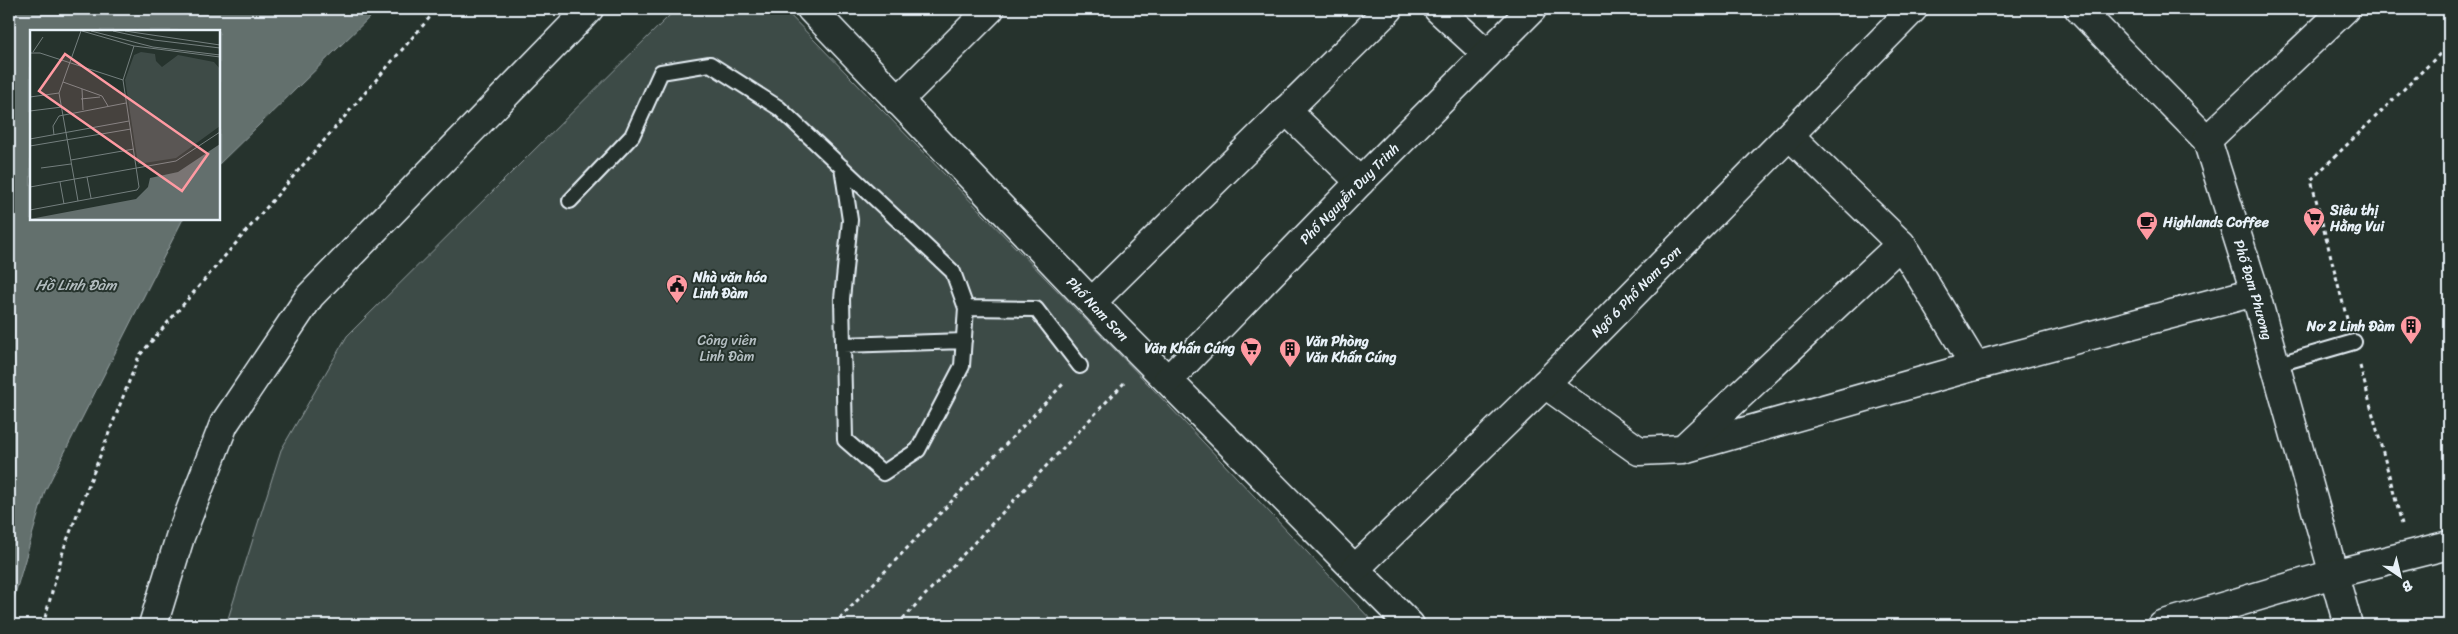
<svg xmlns="http://www.w3.org/2000/svg" width="2458" height="634" font-family="Sriracha,sans-serif">
  <style>
    .green { fill: #3e4b47; stroke: #939ea0 }
    .water { fill: #636f6d; stroke: #98a3a5 }
    .lines { fill: none; stroke-linecap: round; stroke-linejoin: round }
    .service-casing { stroke: #e8f1f8; stroke-width: 18 }
    .minor-casing { stroke: #e8f1f8; stroke-width: 31 }
    .path { stroke: #e8f1f8; stroke-width: 3; stroke-dasharray: 4 4; stroke-linecap: butt }
    .service { stroke: #26332d; stroke-width: 14 }
    .minor { stroke: #26332d; stroke-width: 28 }
    .labels { text-anchor: middle; dominant-baseline: central; stroke-width: 4; stroke-linejoin: round; paint-order: stroke }
    .street-label { font-size: 14px; fill: #e8f1f8; stroke: #26332d }
    .poi-label { font-size: 14px; font-weight: bold; fill: #e8f1f8; stroke: #26332d; text-anchor: start }
    .park-label { font-size: 14px; fill: #b5bfc3; stroke: #26332d }
    .water-label { font-size: 15px; font-style: italic; fill: #b3bdc0; stroke: #26332d }
    .inset-road { fill: none; stroke: #747f7e; stroke-width: 1 }
    .view { fill: #ff9aa2; fill-opacity: 0.15; stroke: #ff9aa2; stroke-width: 2.5 }
    .inset-edge { fill: none; stroke: #e8f1f8; stroke-width: 2.5 }
  </style>
  <rect width="100%" height="100%" fill="#26332d"/>
  <filter id="ink" filterUnits="userSpaceOnUse"><feTurbulence type="fractalNoise" baseFrequency=".02" numOctaves="2"/><feDisplacementMap in="SourceGraphic" scale="10" xChannelSelector="R" yChannelSelector="G"/><feConvolveMatrix kernelMatrix="1 2 1 2 8 2 1 2 1" color-interpolation-filters="sRGB"/></filter>
  <g filter="url(#ink)">
    <path class="green" d="M676 9H784L1152 388 1376 625H226L281 450 347 336Z"/>
    <path class="water" d="M9 9H378L219 164V31H31V219H183L45 491 9 615Z"/>
    <g class="lines">
      <g class="service-casing">
        <path id="service" d="M570 201 632 136 661 72 710 64 779 108 953 272 966 308 962 366 918 450 883 473 845 440 842 299 850 220 842 167
          M966 308 1036 309 1080 366
          M843 345 964 341
          M2275 365 2354 342"/>
      </g>
      <g class="minor-casing">
        <g id="minor">
          <path id="s1" d="M811 9 1116 328 1410 625"/>
          <path d="M1438 9 1487 54"/>
          <path id="s2" d="M2079 9 2207 140 2255 292 2348 625"/>
          <path d="M898 101 990 9"/>
          <path d="M1286 110 1360 182"/>
          <path d="M1790 136 1901 244 1975 366"/>
          <path d="M2207 140 2345 9"/>
          <path d="M1092 302 1389 9"/>
          <path id="s3" d="M1168 380 1360 182 1532 9"/>
          <path d="M1545 384 1639 451 1683 449 1975 366 2255 292"/>
          <path d="M1687 445 1901 244"/>
          <path id="s4" d="M1355 569 1545 384 1913 9"/>
          <path d="M153 625 180 537 224 424 310 296 589 9"/>
          <path d="M2161 625 2333 574 2449 545"/>
        </g>
      </g>
      <path class="path" d="M2347 319 2311 180 2449 45
        M2360 366 2402 524
        M43 625 64 548 139 356 437 9
        M834 625 1064 383
        M897 625 1124 383"/>
      <use href="#service" class="service"/>
      <use href="#minor" class="minor"/>
    </g>
  </g>
  <defs>
    <g id="supermarket-pin" transform="scale(1.125)"><path d="M0 17L-7.5 6A9.5 9.5 0 1 1 7.5 6Z" fill="#ff9aa2" stroke="#26332d"/><path d="M-6-5.5h2.5l.6 2H6L4.5 2H-2.5L-4.4-4H-6ZM-1.5 3.2a1.3 1.3 0 1 0 .1 0ZM3 3.2a1.3 1.3 0 1 0 .1 0Z" fill="#111"/></g>
    <g id="cafe-pin" transform="scale(1.125)"><path d="M0 17L-7.5 6A9.5 9.5 0 1 1 7.5 6Z" fill="#ff9aa2" stroke="#26332d"/><path d="M-5.5-4.5H6V0H3Q3 3.5 0 3.5H-2.5Q-5.5 3.5-5.5 0ZM3-3.2v2h1.7v-2ZM-6 4.5H4V6H-6Z" fill="#111"/></g>
    <g id="civic-pin" transform="scale(1.125)"><path d="M0 17L-7.5 6A9.5 9.5 0 1 1 7.5 6Z" fill="#ff9aa2" stroke="#26332d"/><path d="M-.6-6.5H3V-4.5H.6V-3L4-1V1h2V6H-6V1h2V-1L-.6-3ZM-1.2 2.5V6h2.4V2.5Z" fill="#111"/></g>
    <g id="building-pin" transform="scale(1.125)"><path d="M0 17L-7.5 6A9.5 9.5 0 1 1 7.5 6Z" fill="#ff9aa2" stroke="#26332d"/><path d="M-4-6H4V6H1V3H-1V6H-4ZM-2.5-4.3h1.7v1.8h-1.7ZM.8-4.3h1.7v1.8H.8ZM-2.5-1h1.7V.8h-1.7ZM.8-1h1.7V.8H.8Z" fill="#111"/></g>
  </defs>
  <g fill-rule="evenodd">
    <use href="#supermarket-pin" x="2314" y="218"/>
    <use href="#cafe-pin" x="2147" y="222"/>
    <use href="#civic-pin" x="677" y="285"/>
    <use href="#building-pin" x="2411" y="326"/>
    <use href="#supermarket-pin" x="1251" y="348"/>
    <use href="#building-pin" x="1290" y="349"/>
  </g>
  <g class="labels">
    <g class="street-label">
      <text stroke="none"><textPath href="#s3" startOffset="260">Phố Nguyễn Duy Trinh</textPath></text>
      <text stroke="none"><textPath href="#s2" startOffset="340">Phố Đạm Phương</textPath></text>
      <text stroke="none"><textPath href="#s4" startOffset="395">Ngõ 6 Phố Nam Sơn</textPath></text>
      <text stroke="none"><textPath href="#s1" startOffset="415">Phố Nam Sơn</textPath></text>
    </g>
    <g class="poi-label">
      <text x="2330" y="210">Siêu thị<tspan x="2330" dy="16">Hằng Vui</tspan></text>
      <text x="2163" y="222">Highlands Coffee</text>
      <text x="693" y="277">Nhà văn hóa<tspan x="693" dy="16">Linh Đàm</tspan></text>
      <text x="2395" y="326" text-anchor="end">Nơ 2 Linh Đàm</text>
      <text x="1306" y="341">Văn Phòng<tspan x="1306" dy="16">Văn Khấn Cúng</tspan></text>
      <text x="1235" y="348" text-anchor="end">Văn Khấn Cúng</text>
    </g>
    <g class="park-label">
      <text x="727" y="340">Công viên<tspan x="727" dy="16">Linh Đàm</tspan></text>
    </g>
    <g class="water-label">
      <text x="76" y="285">Hồ Linh Đàm</text>
    </g>
  </g>
  <g transform="translate(30 30)">
    <rect width="190" height="190" fill="#26332d"/>
    <path d="M111 22 125 24 126 31 132 37 148 25 184 32 190 39V96L146 128 108 134 95 50 104 25Z" fill="#3e4b47"/>
    <path d="M190 114V189H0L106 169 118 157 120 148 148 142Z" fill="#636f6d"/>
    <path class="inset-road" d="M52 1 104 16 190 27M61 1 123 17 190 25M83 1 124 10 190 18M95 1 190 15M3 22 13 7M0 23H10L93 50M33 52 72 66 78 76M52 59 53 80M0 67 29 63M51 69 70 67M0 81 32 77M24 105 23 96 29 86 96 73M0 109 99 91M0 116 101 99M41 130 104 119M11 138 41 134M57 147 61 168M30 152 34 174M0 157 146 131 190 102M48 171 29 63 51 1M0 180 107 160 109 157 93 50 104 16"/>
    <path class="view" d="M35 24 178 124 152 161 9 61Z"/>
    <rect width="190" height="190" class="inset-edge"/>
  </g>
  <rect width="2458" height="634" fill="none" stroke="#26332d" stroke-width="30"/>
  <rect x="15" y="15" width="2428" height="604" fill="none" stroke="#e8f1f8" stroke-width="2" filter="url(#ink)"/>
  <g transform="translate(2400 576) rotate(145)" stroke="#26332d" stroke-width="4" paint-order="stroke">
  <path d="M0-4L9 19L0 12L-9 19Z" fill="#e8f1f8"/>
  <text y="-8" font-size="14" font-weight="bold" text-anchor="middle" fill="#e8f1f8">B</text>
  </g>
</svg>
